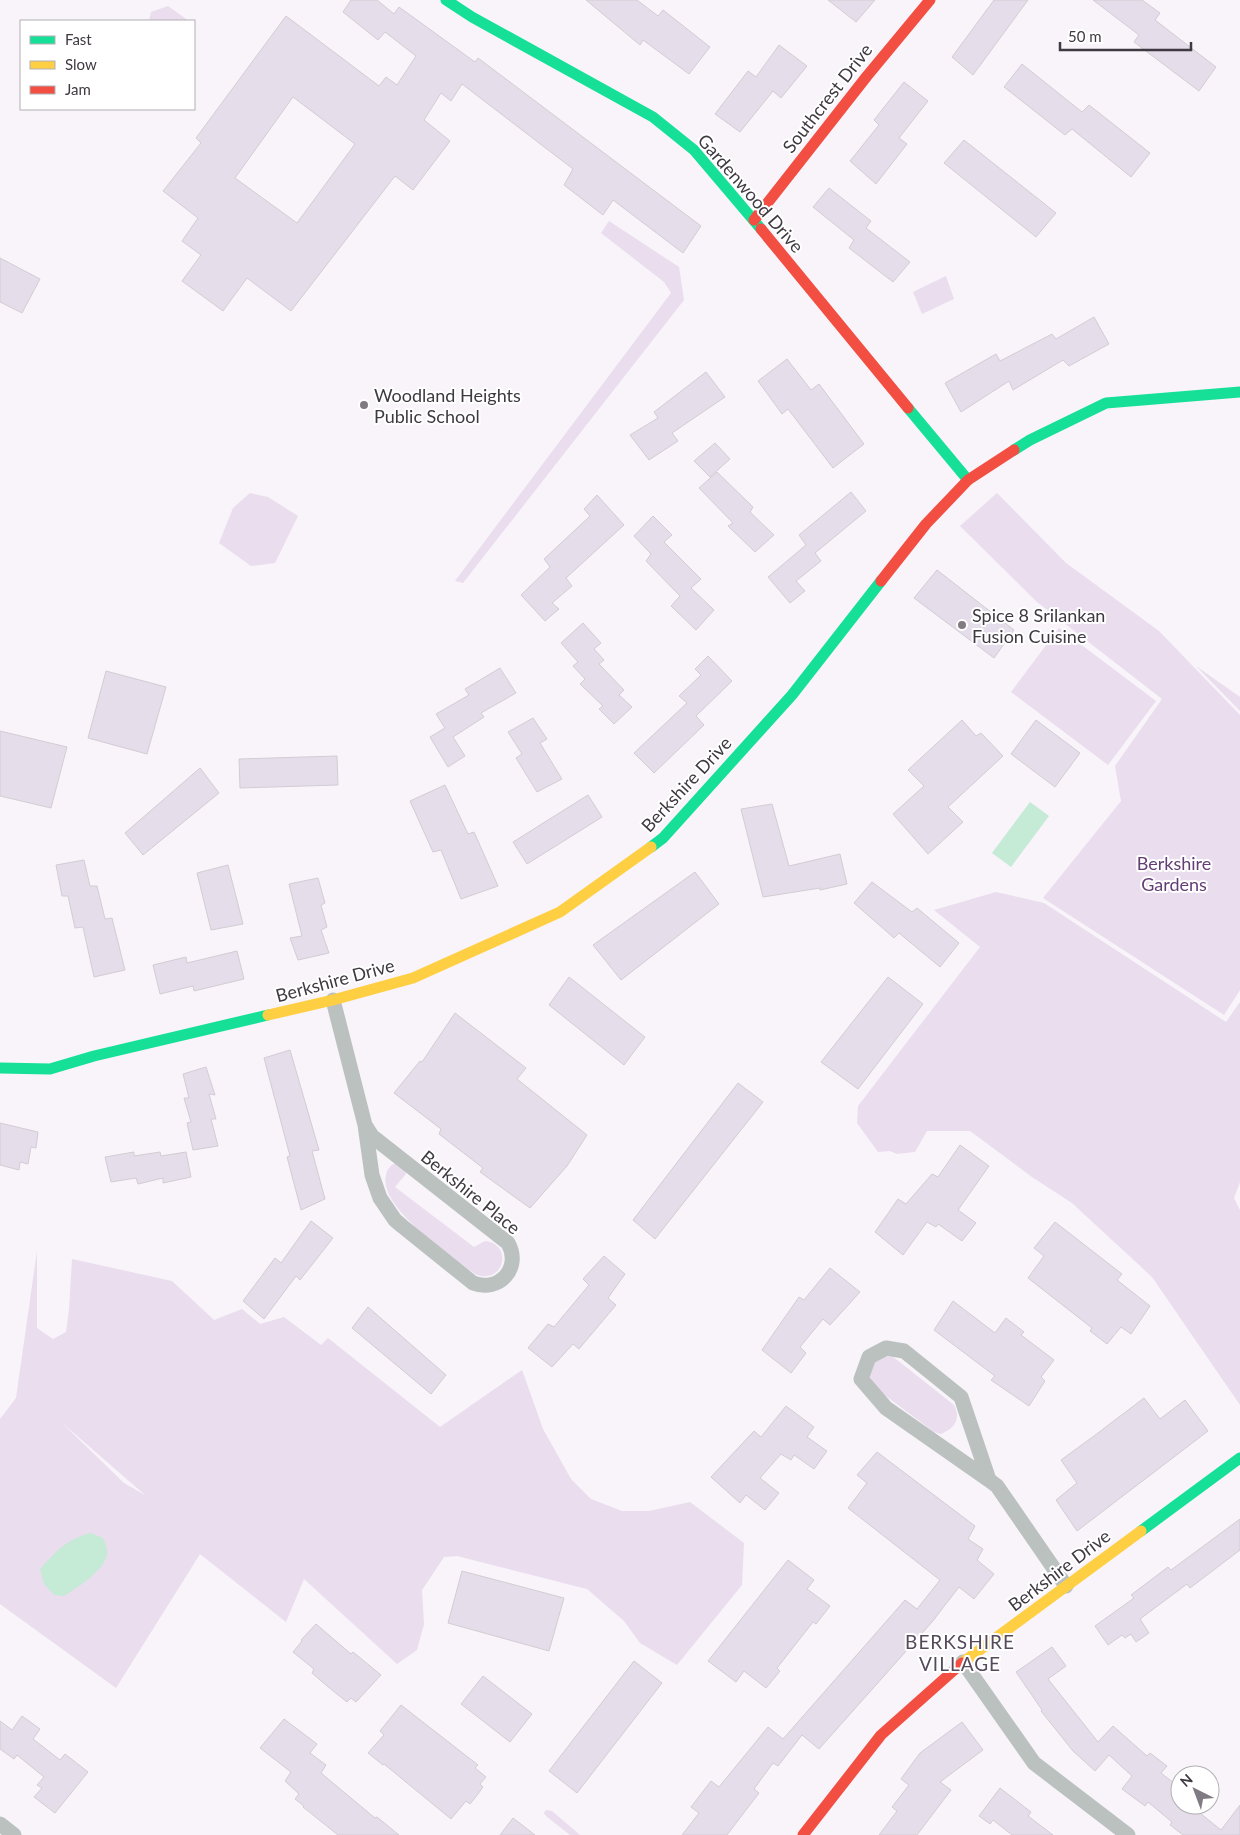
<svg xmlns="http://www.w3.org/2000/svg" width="1240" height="1835" font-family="Lato,sans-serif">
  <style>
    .green { fill: #e9ddee; fill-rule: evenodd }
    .water { fill: #c5ead6 }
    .building { fill: #e5dde9; stroke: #d2cdd4; fill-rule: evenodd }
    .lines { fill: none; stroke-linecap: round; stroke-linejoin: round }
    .street { stroke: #bac1be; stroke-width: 15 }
    .fast { stroke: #16e098; stroke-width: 11 }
    .slow { stroke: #ffcf43; stroke-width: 11 }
    .jam { stroke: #f24e42; stroke-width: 11 }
    .poi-dot { fill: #807a82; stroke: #fff; stroke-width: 2 }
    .labels { text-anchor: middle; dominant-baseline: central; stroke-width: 4; stroke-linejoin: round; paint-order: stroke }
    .street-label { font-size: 18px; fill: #3f3942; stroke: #fff }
    .poi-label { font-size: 18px; fill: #3f3942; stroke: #fff; text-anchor: start }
    .park-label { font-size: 18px; fill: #633d75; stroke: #fff }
    .neighbourhood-label { font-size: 19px; letter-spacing: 1px; fill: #55495b; stroke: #fff }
  </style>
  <rect width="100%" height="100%" fill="#f8f4fa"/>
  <path class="green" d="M168 6 189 21H149L151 12Z
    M609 221 679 267 684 300 463 583 455 581 671 293 664 282 601 233Z
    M946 276 954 299 922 314 913 292Z
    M250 493 268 497 298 516 275 563 251 566 219 543 233 508Z
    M997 493 1066 563 1159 631 1240 715V990L1224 1015 1043 898 1121 801 1115 766 1162 699 1037 602 960 526Z
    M1059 628 1156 701 1108 765 1011 692Z
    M1196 666 1240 697V711Z
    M996 892 1044 903 1226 1022 1240 1002V1182L1234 1198 1240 1210V1405L1152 1277 1072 1203 1032 1177 970 1131H927L915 1152 897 1154 890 1151 878 1152 857 1123 858 1106 980 947 934 910Z
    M395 1163 405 1171 406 1174 395 1187 474 1247 485 1241C514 1244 504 1286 475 1274 452 1256 378 1208 386 1175 387 1169 390 1166 395 1163Z
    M37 1251V1328L53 1339 66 1332 69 1310 72 1259 172 1281 214 1320 242 1309 260 1324 284 1317 321 1345 328 1338 440 1427 522 1370 543 1429 571 1479 591 1499 622 1511H649L690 1502 744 1543 742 1585 677 1665 640 1643 624 1621 587 1589 457 1556 444 1557 422 1590 424 1624 417 1650 397 1664 304 1579 286 1622 200 1554 116 1688 0 1604V1419L16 1398ZM60 1421 145 1495 124 1483Z
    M886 1356 893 1357 901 1363 954 1405C961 1419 955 1428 941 1434L934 1432 878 1390C867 1378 868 1376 874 1361Z
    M546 1810 552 1811 580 1835H570L546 1816 544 1813Z"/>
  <path class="water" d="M1030 802 1049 816 1011 867 992 853Z
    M91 1533 103 1538C105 1543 108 1549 107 1554 104 1571 78 1587 64 1596L54 1595 44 1584 40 1569C58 1550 65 1540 91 1533Z"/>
  <path class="building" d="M351 0H377L394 14 399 7 475 62 478 58 701 226 683 253 613 200 603 215 564 185 573 169 462 84 451 101 441 93 424 120 450 141 413 190 395 176 291 311 247 278 223 311 182 281 201 255 182 241 198 218 163 191 201 143 196 138 286 16 379 86 386 77 397 85 416 56 385 32 378 40 343 12ZM293 97 355 144 297 223 235 178Z
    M586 0H637L658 16 663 10 710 47 689 74 643 40 640 45Z
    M828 0H875L856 22Z
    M994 0H1028L973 75 952 57Z
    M1093 0H1142L1160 13 1155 20 1216 67 1199 91 1134 42 1139 35Z
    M779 45 807 66 781 98 773 91 740 132 715 114 748 71 756 77Z
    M1022 64 1082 112 1089 105 1150 153 1131 177 1072 129 1065 135 1004 87Z
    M904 82 928 101 899 138 907 144 876 184 850 161 879 125 874 120Z
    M964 140 1056 213 1036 237 944 163Z
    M829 188 871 221 866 228 910 262 893 282 849 248 854 240 813 207Z
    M0 258 40 279 22 313 0 302Z
    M1094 317 1109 344 1069 366 1063 360 1013 390 1009 381 961 412 945 383 996 354 1000 361 1052 334 1056 339Z
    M787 359 811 390 819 384 864 444 833 468 788 409 782 414 758 381Z
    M706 372 725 397 672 433 678 441 649 460 630 435 658 418 654 412Z
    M715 443 730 459 710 477 694 461Z
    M717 472 753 507 750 512 774 535 755 552 728 526 733 523 699 488Z
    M851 492 866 511 815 553 821 561 796 581 805 591 790 603 768 577 806 545 799 535Z
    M597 495 624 525 566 578 572 586 552 603 559 609 545 621 521 595 550 567 544 559 590 516 584 509Z
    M653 516 672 535 664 542 701 579 691 588 714 610 696 630 671 606 680 596 646 561 651 554 634 536Z
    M937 570 1014 630 994 658 914 598Z
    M583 623 601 643 594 649 604 660 599 664 624 690 619 695 632 707 614 724 599 709 603 706 580 684 585 679 573 666 578 662 561 643Z
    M708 656 732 681 696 716 704 725 654 773 634 753 687 703 679 696 701 675 695 669Z
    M500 668 516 693 481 713 484 717 453 737 465 756 448 767 430 737 445 728 436 714 469 695 465 689Z
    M106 671 166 687 147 754 88 738Z
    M533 718 547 739 540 743 562 779 537 792 516 758 522 754 508 732Z
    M962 720 976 736 981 733 1003 756 948 807 963 822 928 854 893 814 924 786 908 770Z
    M1036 720 1080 753 1055 787 1011 754Z
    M0 731 67 747 51 808 0 796Z
    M337 756 338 785 240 788 239 759Z
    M200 768 219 793 143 855 125 833Z
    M445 785 468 834 474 832 498 886 461 899 441 850 433 852 410 801Z
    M588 795 602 817 527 864 513 842Z
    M772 804 789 866 840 854 847 884 820 890V888L763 897 741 809Z
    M84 860 90 886H97L105 919 112 918 125 970 94 977 83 927 75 928 68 896H62L56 865Z
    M228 865 243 924 211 930 197 873Z
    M695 872 719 904 621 980 593 945Z
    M318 878 325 903 321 905 327 927 321 930 329 953 298 960 290 938 302 936 289 884Z
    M872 882 912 912 917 908 959 943 940 967 899 933 894 938 854 903Z
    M237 951 244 979 194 991 193 986 160 994 153 965 186 957 187 963Z
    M569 977 645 1037 624 1065 549 1005Z
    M888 977 923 1004 858 1089 821 1062Z
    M455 1013 526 1068 517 1079 587 1135 567 1166 530 1208 480 1172 483 1168 439 1134 441 1129 394 1093 420 1061 422 1062Z
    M290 1050 319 1150 312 1151 325 1199 301 1210 287 1157 290 1156 264 1058Z
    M206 1067 215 1095 209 1094 216 1119H211L218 1146 193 1150 187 1123 191 1122 184 1098H189L183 1074Z
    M738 1083 763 1102 655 1239 633 1220Z
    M0 1123 38 1132 36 1148 31 1147 28 1164 20 1162 19 1170 0 1165Z
    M960 1145 989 1166 958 1210 976 1223 962 1241 938 1224 936 1227 927 1222 903 1255 875 1232 898 1199 906 1204 932 1174 938 1177Z
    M134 1152V1156L160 1152 161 1156 186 1152 191 1177 163 1183V1178L138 1184 136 1178 111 1182 105 1157Z
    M311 1221 333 1238 300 1280 296 1276 264 1319 243 1301 275 1258 281 1263Z
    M1055 1222 1122 1274 1117 1280 1150 1306 1131 1334 1121 1327 1107 1344 1090 1331 1092 1328 1028 1278 1044 1256 1034 1248Z
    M604 1256 625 1274 608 1298 616 1305 579 1349 573 1344 552 1367 528 1348 548 1324 554 1327 589 1285 583 1279Z
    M830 1268 860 1292 830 1325 823 1319 800 1347 806 1353 791 1373 762 1350 799 1297 804 1300Z
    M953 1301 995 1333 1006 1318 1024 1332 1021 1335 1054 1360 1041 1377 1045 1381 1029 1406 991 1380 995 1376 934 1330Z
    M368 1307 446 1375 431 1394 352 1328Z
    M1144 1398 1160 1419 1185 1400 1208 1431 1077 1531 1056 1500 1077 1483 1061 1460 1094 1436Z
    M786 1406 814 1427 807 1437 827 1451 814 1469 794 1455 791 1460 781 1454 760 1478 779 1493 765 1510 746 1495 740 1503 711 1477 754 1431 761 1437Z
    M877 1452 975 1526 968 1539 983 1549 977 1560 994 1574 974 1599 959 1587 932 1622 819 1749 802 1735 778 1766 773 1763 754 1789 759 1793 727 1835H682L699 1813 691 1807 711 1781 719 1787 768 1727 783 1739 905 1600 917 1609 940 1580 848 1508 867 1483 857 1475Z
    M1240 1519V1550L1190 1588 1187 1584 1140 1619 1149 1633 1136 1642 1131 1634 1125 1638 1122 1635 1108 1645 1095 1626 1134 1598 1131 1595 1168 1567 1171 1570Z
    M788 1560 814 1580 807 1589 830 1606 816 1624 813 1622 777 1668 780 1671 766 1688 744 1671 736 1682 708 1661Z
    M462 1571 564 1598 549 1651 448 1623Z
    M316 1624 351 1654 353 1652 381 1675 356 1702 351 1698 347 1702 327 1686 312 1673 314 1669 293 1652 302 1641 301 1640Z
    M1052 1647 1066 1666 1048 1679 1098 1742 1113 1726 1147 1756 1150 1753 1167 1766 1161 1773 1179 1787 1175 1793 1180 1797V1805H1190L1221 1830 1240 1805V1835H1183L1170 1825 1172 1822 1148 1802 1145 1806 1122 1789 1132 1776 1109 1755 1095 1771 1073 1751 1041 1711 1042 1710 1016 1672Z
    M634 1661 662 1683 577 1793 549 1771Z
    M483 1676 532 1714 510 1742 461 1704Z
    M401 1705 478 1765 475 1768 486 1777 480 1784 483 1787 478 1794 470 1804 466 1801 451 1819 384 1764 383 1765 368 1753 384 1735 380 1731Z
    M22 1716 40 1729 33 1739 60 1760 65 1754 88 1772 55 1813 34 1797 42 1788 37 1785 44 1777 17 1755 14 1759 0 1749V1721L12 1730Z
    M284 1719 317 1744 310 1753 326 1765 321 1773 375 1818 377 1817 399 1835H338L303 1807 304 1806 295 1799 299 1794 285 1781 291 1772 260 1748Z
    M962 1722 983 1750 940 1782 951 1790 917 1835H879L897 1811 892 1807 909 1785 901 1779 920 1753Z
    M1000 1788 1031 1812 1028 1816 1053 1835H1012L993 1820 990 1824 979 1816Z
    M513 1818 535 1835H500Z"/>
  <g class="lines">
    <path class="street" d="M333 1000 365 1125 372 1175 380 1198 395 1220 402 1226 473 1283C499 1293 522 1268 508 1243L382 1144 372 1136 365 1125
      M989 1480 961 1397 904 1351 886 1348 869 1357 861 1379 886 1408 989 1480 997 1486 1066 1586
      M963 1662 1034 1763 1128 1835
      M0 1824 14 1835"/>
    <path class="fast" d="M446 0 472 17 653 117 694 150 761 229
      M908 408 968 480
      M1014 450 1030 440 1106 403 1240 392
      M651 847 663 838 792 695 881 581
      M0 1068 50 1069 94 1056 268 1015
      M1141 1531 1240 1458"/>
    <path class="slow" d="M268 1015 333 1000 413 978 560 912 651 847
      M962 1663 1141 1531"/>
    <path class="jam" d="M754 220 867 76 930 0
      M761 229 908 408
      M881 581 926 524 968 480 1014 450
      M803 1835 881 1735 962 1663"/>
  </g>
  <g class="poi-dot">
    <circle cx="364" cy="405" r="5"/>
    <circle cx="962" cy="625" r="5"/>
  </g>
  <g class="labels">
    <g class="street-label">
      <text transform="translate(827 98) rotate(-52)">Southcrest Drive</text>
      <text transform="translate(751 193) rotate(49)">Gardenwood Drive</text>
      <text transform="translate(686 784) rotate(-47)">Berkshire Drive</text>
      <text transform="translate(335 980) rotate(-15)">Berkshire Drive</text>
      <text transform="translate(471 1192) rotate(39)">Berkshire Place</text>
      <text transform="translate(1059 1570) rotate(-37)">Berkshire Drive</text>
    </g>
    <g class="poi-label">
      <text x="374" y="395">Woodland Heights<tspan x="374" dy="21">Public School</tspan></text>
      <text x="972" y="615">Spice 8 Srilankan<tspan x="972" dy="21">Fusion Cuisine</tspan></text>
    </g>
    <g class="park-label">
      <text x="1174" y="863">Berkshire<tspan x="1174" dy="21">Gardens</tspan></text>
    </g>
    <g class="neighbourhood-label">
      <text x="960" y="1641">BERKSHIRE<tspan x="960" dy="22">VILLAGE</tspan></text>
    </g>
  </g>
  <rect x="20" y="20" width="175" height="90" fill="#ffffff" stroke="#b2b0b3"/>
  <rect x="30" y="36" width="25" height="8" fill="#16e098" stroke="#b2b0b3"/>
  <text x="65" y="45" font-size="15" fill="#3f3942">Fast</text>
  <rect x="30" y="61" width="25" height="8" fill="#ffcf43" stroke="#b2b0b3"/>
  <text x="65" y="70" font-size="15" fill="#3f3942">Slow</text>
  <rect x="30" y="86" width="25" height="8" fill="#f24e42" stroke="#b2b0b3"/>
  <text x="65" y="95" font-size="15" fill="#3f3942">Jam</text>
  <g transform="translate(1195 1790) rotate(318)"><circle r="24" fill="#ffffff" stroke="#b2b0b3"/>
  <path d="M0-4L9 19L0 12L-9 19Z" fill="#807a82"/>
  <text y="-8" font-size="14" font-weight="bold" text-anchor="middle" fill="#3f3942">N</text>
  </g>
  <path d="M1060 42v8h131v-8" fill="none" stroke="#3f3942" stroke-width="2.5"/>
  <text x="1068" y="42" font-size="15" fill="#3f3942" stroke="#ffffff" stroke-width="4" paint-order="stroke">50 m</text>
</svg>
